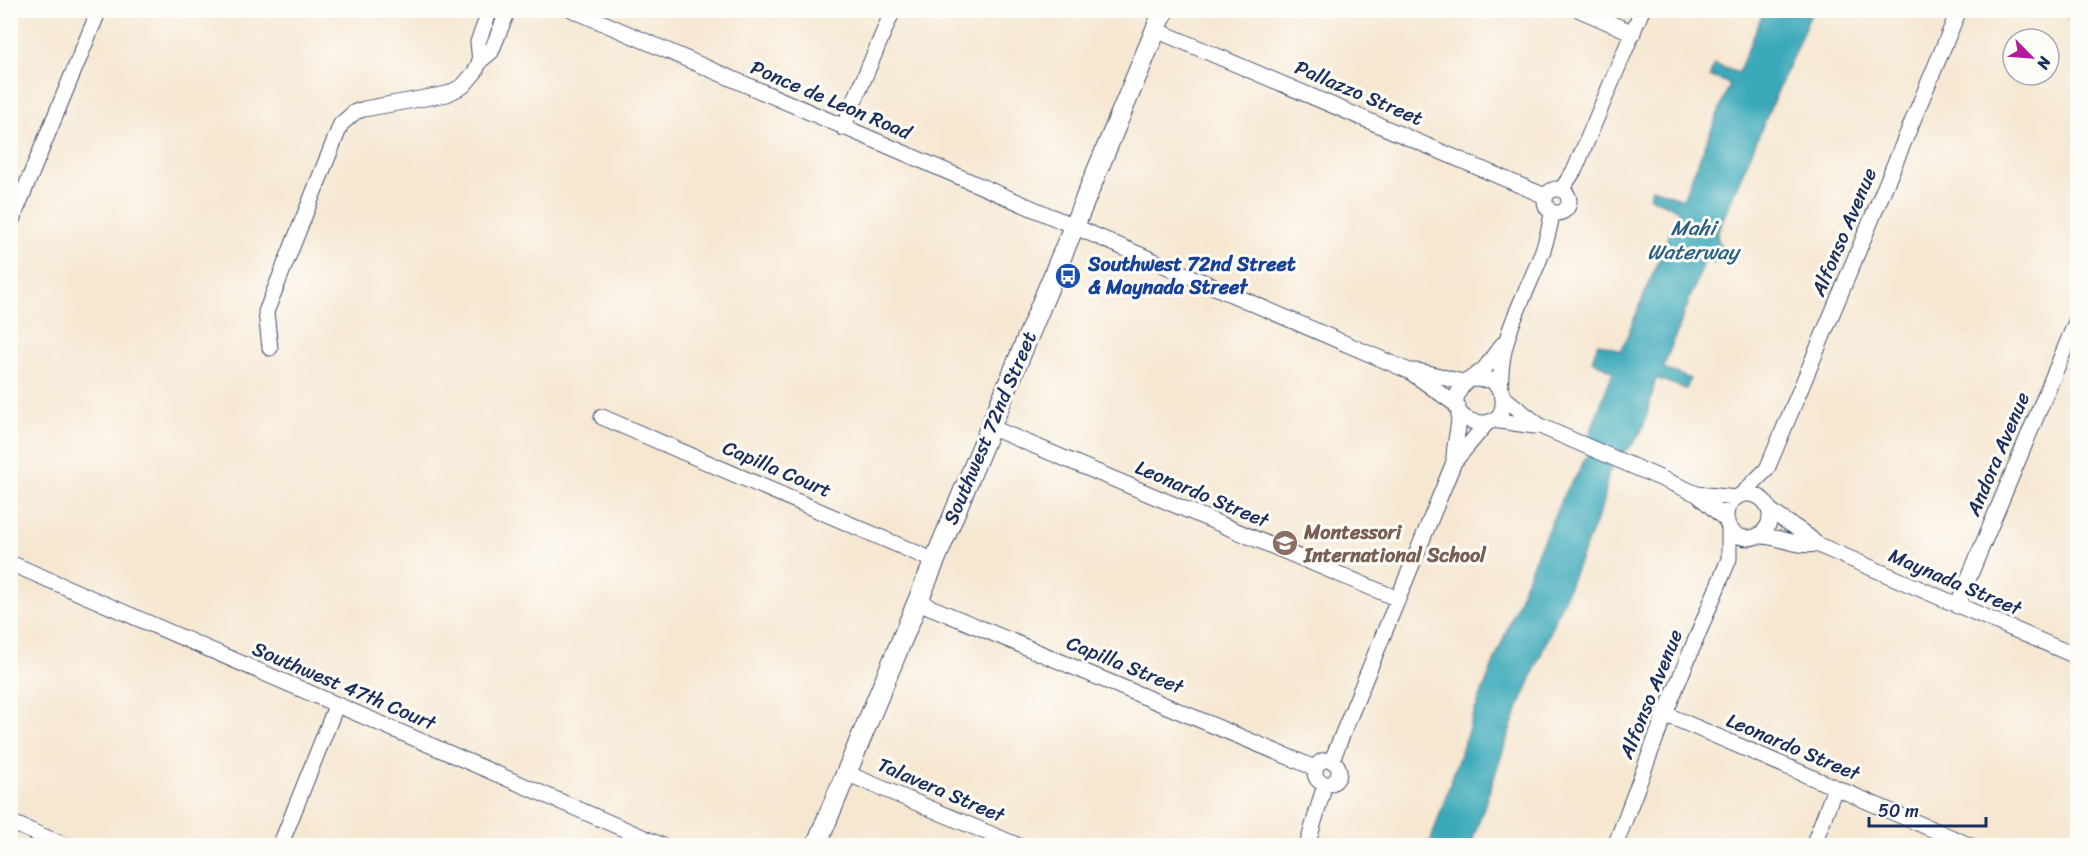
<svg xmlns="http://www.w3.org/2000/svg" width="2088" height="856" font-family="Sriracha,sans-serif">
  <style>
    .water { fill: #3ba9b9; stroke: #2b6c8c; stroke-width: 1.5 }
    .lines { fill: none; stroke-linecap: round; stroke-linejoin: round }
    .minor-casing { stroke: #3c4b6f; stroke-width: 17 }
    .major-casing { stroke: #3c4b6f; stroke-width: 22 }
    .minor { stroke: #fff; stroke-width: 15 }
    .major { stroke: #fff; stroke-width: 20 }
    .labels { text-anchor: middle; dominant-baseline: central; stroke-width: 6; stroke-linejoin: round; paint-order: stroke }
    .street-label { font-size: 20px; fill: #1b2f5e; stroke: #fdfcf7 }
    .transit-label { font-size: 20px; font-weight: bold; fill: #164399; stroke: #fdfcf7; text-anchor: start }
    .education-label { font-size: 20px; font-weight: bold; fill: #785e54; stroke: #fdfcf7; text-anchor: start }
    .water-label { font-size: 21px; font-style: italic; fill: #286082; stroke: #fdfcf7 }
  </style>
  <rect width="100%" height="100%" fill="#fdfcf7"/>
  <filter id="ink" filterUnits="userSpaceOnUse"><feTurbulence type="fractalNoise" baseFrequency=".0167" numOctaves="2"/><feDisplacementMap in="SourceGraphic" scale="12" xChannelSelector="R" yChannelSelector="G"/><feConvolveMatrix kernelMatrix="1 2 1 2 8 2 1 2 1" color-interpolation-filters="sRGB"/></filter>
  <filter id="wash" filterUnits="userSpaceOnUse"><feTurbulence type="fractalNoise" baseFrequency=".008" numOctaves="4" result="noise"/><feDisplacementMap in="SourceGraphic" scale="24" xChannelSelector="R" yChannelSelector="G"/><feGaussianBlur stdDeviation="1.35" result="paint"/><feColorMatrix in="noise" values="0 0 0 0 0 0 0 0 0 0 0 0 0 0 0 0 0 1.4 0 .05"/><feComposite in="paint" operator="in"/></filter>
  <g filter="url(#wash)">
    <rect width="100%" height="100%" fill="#f6e7d1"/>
    <path class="water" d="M1764 11H1812L1717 233 1718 241 1722 248 1716 263 1705 260 1663 368 1690 379 1686 389 1656 378C1649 402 1646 443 1620 453L1608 474 1604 502 1512 724 1471 845 1429 846 1474 713 1536 556 1565 492 1577 475 1593 443 1590 433 1613 371 1592 361 1598 343 1621 351 1679 210 1649 197 1652 188 1683 199 1730 84 1710 76 1714 64 1738 73Z"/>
  </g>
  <g filter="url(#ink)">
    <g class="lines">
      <g class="minor-casing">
        <path id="minor" d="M573 10 1409 371 1458 406
          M1580 10 1633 33
          M2072 10 2078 13
          M1156 30 1545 196
          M480 61 478 42 490 10
          M843 128 893 10
          M1545 201a12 12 0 1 1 24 0a12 12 0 1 1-24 0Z
          M1562 189 1575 169 1642 10
          M10 225 99 10
          M270 348 266 312 341 124 355 112 364 109 447 94 463 86 475 72 480 61 491 52 508 10
          M1411 371C1430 370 1447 381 1466 382
          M1472 379 1492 380 1502 393C1513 442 1436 424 1461 388 1466 380 1476 376 1483 370 1491 362 1495 352 1503 344
          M1501 390C1496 324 1545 275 1552 212
          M1503 397 1540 426 1697 494 1727 521
          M602 417 935 561
          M1493 420 1534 426
          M990 427 1398 599
          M1454 462C1453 445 1460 429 1459 411
          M1726 516a22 22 0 1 1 44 0a22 22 0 1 1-44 0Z
          M1697 494 1736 498
          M1741 495 1767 469 1959 10
          M1769 509C1782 521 1807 532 1816 544L2078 657
          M1758 536C1778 535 1797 548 1816 544
          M10 563 663 846
          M918 602 1315 768
          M1957 606 2078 317
          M1665 714 1971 846
          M1315 772a12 12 0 1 1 24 0a12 12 0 1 1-24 0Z
          M1332 760 1454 462 1486 424
          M846 773 1019 846
          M10 822 66 846
          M280 846 336 706
          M1307 846 1325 784
          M1615 846 1665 714 1729 559V527
          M1813 846 1835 788"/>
      </g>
      <g class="major-casing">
        <path id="major" d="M816 846 1164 10"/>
      </g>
      <use href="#minor" class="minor"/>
      <use href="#major" class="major"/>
    </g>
  </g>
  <defs>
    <g id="bus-disc" transform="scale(1.35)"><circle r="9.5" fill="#1a4fb4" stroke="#fdfcf7"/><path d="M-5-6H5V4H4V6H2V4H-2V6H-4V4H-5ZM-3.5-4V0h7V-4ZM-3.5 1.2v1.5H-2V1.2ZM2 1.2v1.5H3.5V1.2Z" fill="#fff"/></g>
    <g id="school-disc" transform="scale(1.35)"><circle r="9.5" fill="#8d6e63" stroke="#fdfcf7"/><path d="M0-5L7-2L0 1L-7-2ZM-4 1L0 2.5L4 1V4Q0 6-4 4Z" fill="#fff"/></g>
  </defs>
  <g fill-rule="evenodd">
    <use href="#bus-disc" x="1068" y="276"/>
    <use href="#school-disc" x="1285" y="543"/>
  </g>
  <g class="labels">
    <g class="street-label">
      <text transform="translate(1359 93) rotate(23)">Pallazzo Street</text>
      <text transform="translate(831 100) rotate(23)">Ponce de Leon Road</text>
      <text transform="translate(1844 232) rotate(-67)">Alfonso Avenue</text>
      <text transform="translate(990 428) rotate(-67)">Southwest 72nd Street</text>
      <text transform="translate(1998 454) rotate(-67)">Andora Avenue</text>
      <text transform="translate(777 469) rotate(23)">Capilla Court</text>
      <text transform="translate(1202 494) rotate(23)">Leonardo Street</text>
      <text transform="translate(1955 582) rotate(23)">Maynada Street</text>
      <text transform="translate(1125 665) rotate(22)">Capilla Street</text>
      <text transform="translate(344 686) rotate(23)">Southwest 47th Court</text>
      <text transform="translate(1651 694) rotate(-68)">Alfonso Avenue</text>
      <text transform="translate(1793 747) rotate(23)">Leonardo Street</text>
      <text transform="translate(941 790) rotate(23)">Talavera Street</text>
    </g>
    <g class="transit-label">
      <text x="1088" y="264">Southwest 72nd Street<tspan x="1088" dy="23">&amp; Maynada Street</tspan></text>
    </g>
    <g class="education-label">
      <text x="1304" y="532">Montessori<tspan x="1304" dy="23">International School</tspan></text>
    </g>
    <g class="water-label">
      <text x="1693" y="228">Mahi<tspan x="1693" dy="24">Waterway</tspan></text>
    </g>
  </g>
  <rect width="2088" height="856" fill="none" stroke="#fdfcf7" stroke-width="36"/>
  <g transform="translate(2031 57) rotate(115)"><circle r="28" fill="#fdfcf7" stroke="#a3aaba" stroke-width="1.5"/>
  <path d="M0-4.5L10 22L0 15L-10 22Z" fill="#b5179e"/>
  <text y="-9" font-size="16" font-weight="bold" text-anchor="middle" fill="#1b2f5e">N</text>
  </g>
  <path d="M1869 817v9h117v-9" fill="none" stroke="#1b2f5e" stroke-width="3"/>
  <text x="1878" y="817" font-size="18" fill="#1b2f5e" stroke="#fdfcf7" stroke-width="4.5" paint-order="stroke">50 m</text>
</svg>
